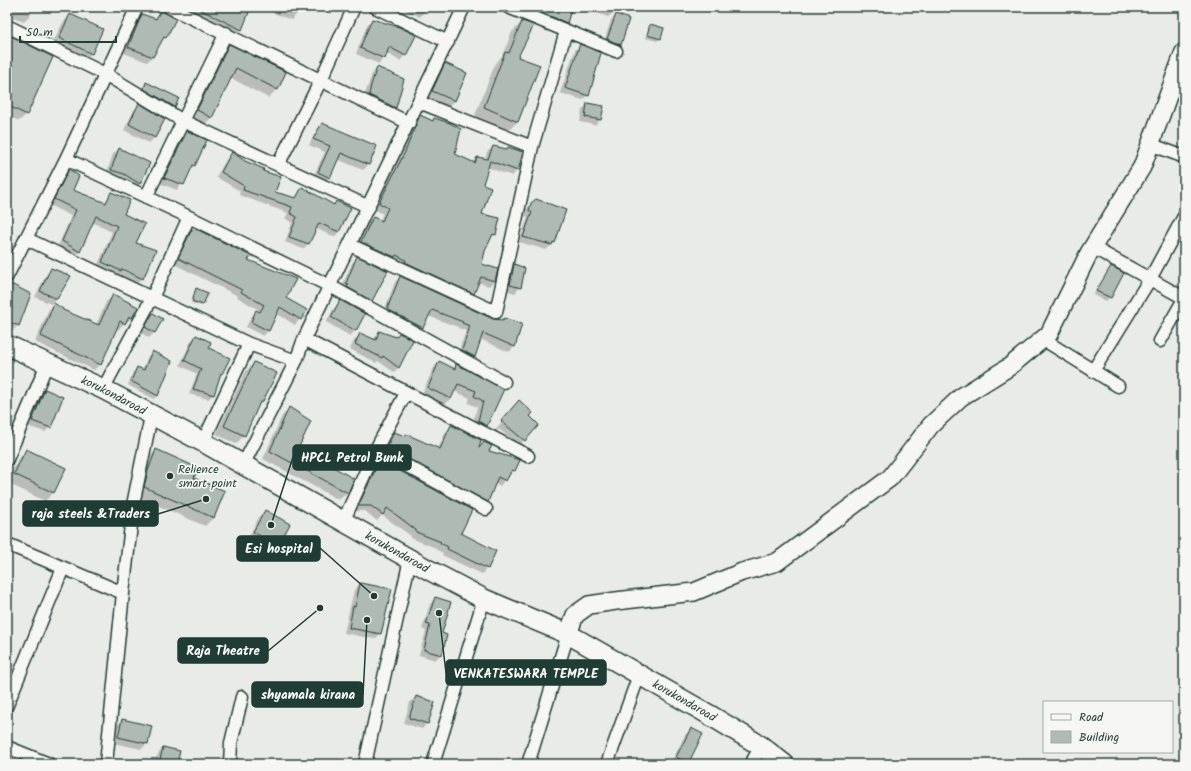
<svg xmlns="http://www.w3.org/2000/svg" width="1191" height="771" font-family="Kalam,sans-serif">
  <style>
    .shadow { fill: #0003 }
    .building { fill: #b0bab5; stroke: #1f3d34 }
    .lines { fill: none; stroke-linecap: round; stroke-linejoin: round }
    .street-casing { stroke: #1f3d34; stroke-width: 15 }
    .secondary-casing { stroke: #1f3d34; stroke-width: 20 }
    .primary-casing { stroke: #1f3d34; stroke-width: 22 }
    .street { stroke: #f6f6f2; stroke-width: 12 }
    .secondary { stroke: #f6f6f2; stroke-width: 17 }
    .primary { stroke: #f6f6f2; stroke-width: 19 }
    .poi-dot { fill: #1f3d34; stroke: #f6f6f2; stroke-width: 1.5 }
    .labels { text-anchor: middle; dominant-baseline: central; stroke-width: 3.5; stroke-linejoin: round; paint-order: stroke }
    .street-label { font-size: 12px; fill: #1f3d34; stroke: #f6f6f2 }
    .poi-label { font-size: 12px; fill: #1f3d34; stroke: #f6f6f2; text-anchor: start }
    .leader { fill: none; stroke: #1f3d34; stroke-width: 1.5 }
    .callout-dot { fill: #1f3d34; stroke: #f6f6f2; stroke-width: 1.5 }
    .callout { fill: #1f3d34; stroke: #1f3d34; stroke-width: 1.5 }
    .callout-label { font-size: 13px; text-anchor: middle; font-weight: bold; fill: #fff }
  </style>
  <rect width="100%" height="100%" fill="#e9ebe7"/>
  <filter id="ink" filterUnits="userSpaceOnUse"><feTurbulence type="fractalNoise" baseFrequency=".025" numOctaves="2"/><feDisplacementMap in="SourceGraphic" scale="8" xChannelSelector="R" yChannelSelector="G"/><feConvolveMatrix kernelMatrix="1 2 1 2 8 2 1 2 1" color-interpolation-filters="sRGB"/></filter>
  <g filter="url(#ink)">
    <path class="shadow" d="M11 7H33L31 14 24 22 8 16Z
      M193 7H250L241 30 234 36 190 14Z
      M274 7H300L297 14 291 20 271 12Z
      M400 7H427L420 17Z
      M511 7H571L567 22 559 30Z
      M580 7H615L614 12 608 17Z
      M161 11 165 37 160 43 152 57 147 62 124 53 137 20 142 15 154 19Z
      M70 15 91 54 83 62 51 47 62 24Z
      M617 15 627 19 620 45 615 50 603 45 611 20Z
      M372 20 405 55 400 61 386 53 379 64 356 54 367 25Z
      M522 22 517 57 518 121 507 132 474 118 495 64 502 56 512 32Z
      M650 26 660 38 657 41 645 38Z
      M7 35 26 115 19 121 7 115Z
      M229 45 285 73 277 89 268 98 231 78 211 118 203 126 189 118 221 54Z
      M580 45 588 95 583 100 560 93 575 50Z
      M445 64 466 74 454 101 446 109 424 100 437 73Z
      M378 68 402 80 395 108 390 113 364 101 366 91 372 74Z
      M146 83 178 98 174 107 169 112 139 94 141 88Z
      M587 104 602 106 600 120 595 125 580 122 582 110Z
      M140 105 163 119 154 138 149 143 124 130 134 110Z
      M421 116 432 121 434 119 454 155 472 163 477 158 485 160 487 152 493 147 517 170 512 176 487 167 482 184 480 215 495 234 490 239 484 251 481 264 497 269 494 281 489 286 478 282 473 293 468 299 356 247 367 223 373 218 379 221 383 214 374 209 399 158 415 121Z
      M322 124 376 147 368 165 363 170 337 159 329 177 324 183 313 177 325 152 309 145 317 130Z
      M187 132 194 165 177 190 159 183 181 138Z
      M119 149 149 164 140 183 134 188 106 175 113 154Z
      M232 153 262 172 273 193 294 199 302 188 333 206 336 202 350 208 339 232 334 237 315 228 308 244 303 249 285 242 292 223 285 218 288 213 239 195 240 191 216 177 227 158Z
      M7 167 13 170 7 184Z
      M70 170 72 190 104 203 112 193 122 215 142 278 137 283 116 274 115 276 97 267 112 232 92 222 80 251 74 257 58 246 71 216 49 205 64 176Z
      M532 203 555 242 546 250 519 242 528 217 525 216 526 209Z
      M192 231 247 261 285 298 300 319 295 325 276 313 268 331 263 336 246 327 251 317 259 310 237 297 238 296 174 264 186 236Z
      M357 258 371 300 366 305 341 288 352 263Z
      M514 265 520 287 515 293 505 290 509 270Z
      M1111 268 1110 297 1106 301 1093 295Z
      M52 269 57 299 51 304 35 297 46 275Z
      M400 277 493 320 502 321 504 319 520 325 514 347 509 352 480 339 474 357 469 362 457 355 466 331 458 328V327L428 316 422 327 417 333 383 314 395 282Z
      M11 285 18 325 10 334 7 333V289Z
      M196 289 203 304 200 306 191 303Z
      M113 296 137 308 132 318 125 324 124 323 118 330 116 328 100 364 94 370 35 342 48 311 54 304 62 311 96 325 106 302Z
      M340 301 364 314 355 331 350 336 326 322 335 307Z
      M153 314 162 319 154 333 149 338 140 332 147 319Z
      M379 332 399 367 394 372 378 361 376 363 350 349 355 339 360 334 373 340Z
      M196 336 207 349 222 373 219 376 213 395 208 399 189 394 197 374 180 365 191 341Z
      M152 353 158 395 154 399 128 385 133 372 137 368 142 370 148 356Z
      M439 362 453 369 457 366 503 390 487 426 480 432 472 428 477 407 468 403 470 398 454 391 451 398 444 405 422 394 433 369Z
      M254 363 261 402 257 407 244 435 236 444 216 434 246 371Z
      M45 390 50 427 45 432 27 426 39 396Z
      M514 407 528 417 524 440 519 446 499 429 493 437 490 436Z
      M290 409 298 447 347 492 339 500 263 459 282 416Z
      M451 427 477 450 488 451 514 471 508 475 500 486 495 483 488 501 483 506 383 452 389 438 394 434 438 449 446 431Z
      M157 450 192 478 224 491 213 518 205 526 136 496 148 458Z
      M26 451 53 493 45 501 7 483 18 459Z
      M381 462 459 534 487 568 482 574 442 555 443 553 435 549 436 548 411 538V536L382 515 377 521 365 511H354L375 468Z
      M265 511 277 545 272 551 248 538 259 517Z
      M360 584 380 634 375 639 344 633 354 590Z
      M435 598 440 634 441 654 435 660 419 655 426 631 422 629 430 604Z
      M7 663 13 665 7 681Z
      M416 697 427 723 422 729 404 723 410 702Z
      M122 720 147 744 141 749 113 743 117 725Z
      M691 729 687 763H671L685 735Z
      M163 748 176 764H155L158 754Z
      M943 760 951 764H939Z"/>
    <path class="building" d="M195 7H251L242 30Z
      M528 7H572L567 23Z
      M161 10 176 19 166 38 164 37 153 57 128 47 142 14 156 19Z
      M70 14 103 29 92 54 59 38Z
      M616 14 629 19 621 45 607 39Z
      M372 19 399 27 416 35 406 56 389 47 385 59 360 48Z
      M522 21 534 25 518 57 540 65 518 122 484 107 505 52 509 53Z
      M650 24 664 28 661 39 647 35Z
      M7 34 53 57 27 115 7 105Z
      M229 44 286 72 278 90 236 68 212 118 197 110Z
      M580 44 601 53 589 96 565 88Z
      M445 63 467 73 455 101 432 91Z
      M377 67 404 79 396 108 369 95 371 85Z
      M146 82 179 98 175 107 144 89Z
      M139 103 165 119 155 138 129 124Z
      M587 103 604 106 601 120 585 117Z
      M420 115 433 121 434 118 450 123 461 129 455 154 475 163 477 157 488 159 493 146 507 149 508 147 523 152 518 171 490 161 483 184 491 187 482 214 500 218 496 235 493 234 485 251 482 264 498 269 495 281 481 277 474 294 405 262 406 260 396 255 395 257 361 242 373 217 382 221 388 208 379 203 405 152Z
      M322 123 377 146 369 165 341 153 330 178 318 172 330 146 313 139Z
      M187 131 207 140 195 166 193 165 184 185 164 178Z
      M119 148 150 163 140 184 124 174 111 170Z
      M232 152 245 161 264 169 263 171 281 177 275 192 296 198 302 187 334 205 336 201 351 208 339 232 319 223 309 244 289 237 297 217 290 213 292 207 243 190 244 186 221 172Z
      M69 169 79 176 73 190 106 203 111 192 130 200 124 214 145 224 136 243 156 250 143 279 122 269 121 271 102 262 117 226 96 216 80 252 62 241 76 210 54 199Z
      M536 199 566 210 555 243 553 242 552 245 523 237 532 212 529 211 531 203Z
      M192 229 195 231 196 229 251 256 248 260 296 279 286 298 307 310 301 320 280 307 269 331 251 322 256 310 260 312 264 305 241 292 242 290 178 258Z
      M357 256 388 271 372 301 347 287 349 284 346 283Z
      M514 264 525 268 521 288 510 285Z
      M1111 266 1124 273 1111 298 1096 291Z
      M51 268 71 276 57 299 40 291Z
      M400 276 493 319 503 320 504 318 522 324 515 347 483 333 475 357 462 350 470 326 462 323 463 322 432 310 423 328 387 309Z
      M11 284 31 294 19 326 7 321V292Z
      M196 288 208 293 203 305 192 301Z
      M113 294 138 307 132 318 129 316 125 324 120 321 101 365 41 336 54 303 63 309V310L99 325Z
      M340 300 365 314 356 331 331 317Z
      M153 313 163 319 155 333 145 327Z
      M379 331 396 337 399 333 413 340 399 368 383 356 382 358 355 344 360 333 376 340Z
      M196 335 211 342 209 348 230 358 222 374 221 373 214 395 193 389 201 369 184 360Z
      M152 351 172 361 158 396 131 381 137 367 144 370Z
      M439 361 455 369 456 364 504 389 487 426 478 421 483 401 474 396 476 391 458 384 451 399 428 388Z
      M254 362 277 373 262 403 260 402 245 436 224 426Z
      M45 389 63 397 51 428 32 421Z
      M519 400 533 413 530 416 539 425 525 441 501 421Z
      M289 407 311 421 299 447 354 479 348 493 270 451Z
      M451 425 481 440 479 448 484 442 492 446 489 451 520 460 515 471 512 470 506 481 498 477 488 502 387 447 394 432 405 436 406 434 440 449Z
      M26 449 66 468 54 493 14 474Z
      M156 449 198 468 194 478 225 491 214 518 144 487 148 471Z
      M380 460 472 510 461 533 496 551 488 569 447 549 448 547 440 543 441 542 416 532V530L387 508 383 515 371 506H358Z
      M265 510 290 524 278 546 253 532Z
      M360 583 392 589 381 634 349 628 353 606 355 607Z
      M435 597 451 602 442 633 447 635 442 655 424 650 430 625 426 624Z
      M416 696 435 702 428 724 409 718Z
      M122 719 152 726 148 744 118 737Z
      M691 728 703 734 688 764 676 757Z
      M163 747 180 751 177 764H159Z"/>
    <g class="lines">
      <g class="street-casing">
        <path id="street" d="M169 7 409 123
          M375 7 448 42
          M508 7 616 51
          M7 26 105 74 183 121 369 207
          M419 102 532 147
          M1150 144 1184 157
          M66 159 189 217 330 286 504 382
          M278 165 321 80 354 7
          M146 197 226 33
          M27 239 249 344 296 361
          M350 245 496 312 532 147 566 31
          M1092 247 1184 298
          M7 276 66 159 137 7
          M304 339 528 456
          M1044 340 1118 386
          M1160 341 1184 299
          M1093 371 1150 279 1183 218
          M103 389 152 298 189 217
          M203 442 249 344
          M376 449 486 509
          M7 459 47 364
          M243 465 296 361 304 339 464 7
          M343 522 376 449 406 393
          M7 544 123 593
          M7 705 63 568
          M7 747 49 764
          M106 764 123 593 134 500 151 416
          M230 764 231 743 242 697
          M365 764 410 559
          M433 764 484 599
          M528 764 568 634
          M607 764 639 675
          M751 764 761 746"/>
      </g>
      <g class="secondary-casing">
        <path id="secondary" d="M568 634 575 615 589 605 616 601 694 592 742 572 777 562 890 478 931 425 961 397 1009 367 1049 334 1089 253 1142 167 1184 52"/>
      </g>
      <g class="primary-casing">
        <g id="primary">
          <path id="s1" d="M7 345 103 389 203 442 429 570 484 599 568 634 708 714 761 746 784 764"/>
        </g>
      </g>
      <use href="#street" class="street"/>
      <use href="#secondary" class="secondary"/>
      <use href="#primary" class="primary"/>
    </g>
  </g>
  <circle class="poi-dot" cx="170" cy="476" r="4"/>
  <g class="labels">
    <g class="street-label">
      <text stroke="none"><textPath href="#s1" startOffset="118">korukondaroad</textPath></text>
      <text stroke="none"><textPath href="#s1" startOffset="442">korukondaroad</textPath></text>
      <text stroke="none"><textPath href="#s1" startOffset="766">korukondaroad</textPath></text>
    </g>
    <g class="poi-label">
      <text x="178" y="469">Relience<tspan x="178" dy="14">smart point</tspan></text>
    </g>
  </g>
  <path class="leader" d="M271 525L293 457M206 499L158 514M374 596L320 548M320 608L268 651M439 613L446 673M367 620L363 695"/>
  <g class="callout-dot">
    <circle cx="271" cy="525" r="4"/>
    <circle cx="206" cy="499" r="4"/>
    <circle cx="374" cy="596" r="4"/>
    <circle cx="320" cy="608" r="4"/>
    <circle cx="439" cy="613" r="4"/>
    <circle cx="367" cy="620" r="4"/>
  </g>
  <g class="callout">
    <rect x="293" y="445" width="118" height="25" rx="4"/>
    <rect x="23" y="501" width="135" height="25" rx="4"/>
    <rect x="237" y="536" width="83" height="25" rx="4"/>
    <rect x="178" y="638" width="90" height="25" rx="4"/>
    <rect x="446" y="660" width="160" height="25" rx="4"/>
    <rect x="252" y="682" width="111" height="25" rx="4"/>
  </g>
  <g class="callout-label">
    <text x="352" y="462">HPCL Petrol Bunk</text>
    <text x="91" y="518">raja steels &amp;Traders</text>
    <text x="279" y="553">Esi hospital</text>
    <text x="223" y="655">Raja Theatre</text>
    <text x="526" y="678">VENKATESWARA TEMPLE</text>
    <text x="308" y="699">shyamala kirana</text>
  </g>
  <rect width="1191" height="771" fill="none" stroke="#f6f6f2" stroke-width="24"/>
  <rect x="12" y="12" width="1167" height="747" fill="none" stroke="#1f3d34" stroke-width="1.5" filter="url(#ink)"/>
  <rect x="1043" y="701" width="130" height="52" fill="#f6f6f2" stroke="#a0aca6"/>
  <rect x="1051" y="714" width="20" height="6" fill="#f6f6f2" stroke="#a0aca6"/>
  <text x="1079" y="721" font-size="12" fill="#1f3d34">Road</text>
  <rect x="1051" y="731" width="20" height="12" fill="#b0bab5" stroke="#a0aca6"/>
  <text x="1079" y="741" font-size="12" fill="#1f3d34">Building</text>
  <path d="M20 36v6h96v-6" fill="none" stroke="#1f3d34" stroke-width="2"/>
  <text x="26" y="36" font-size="12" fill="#1f3d34" stroke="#f6f6f2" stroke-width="3" paint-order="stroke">50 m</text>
</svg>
